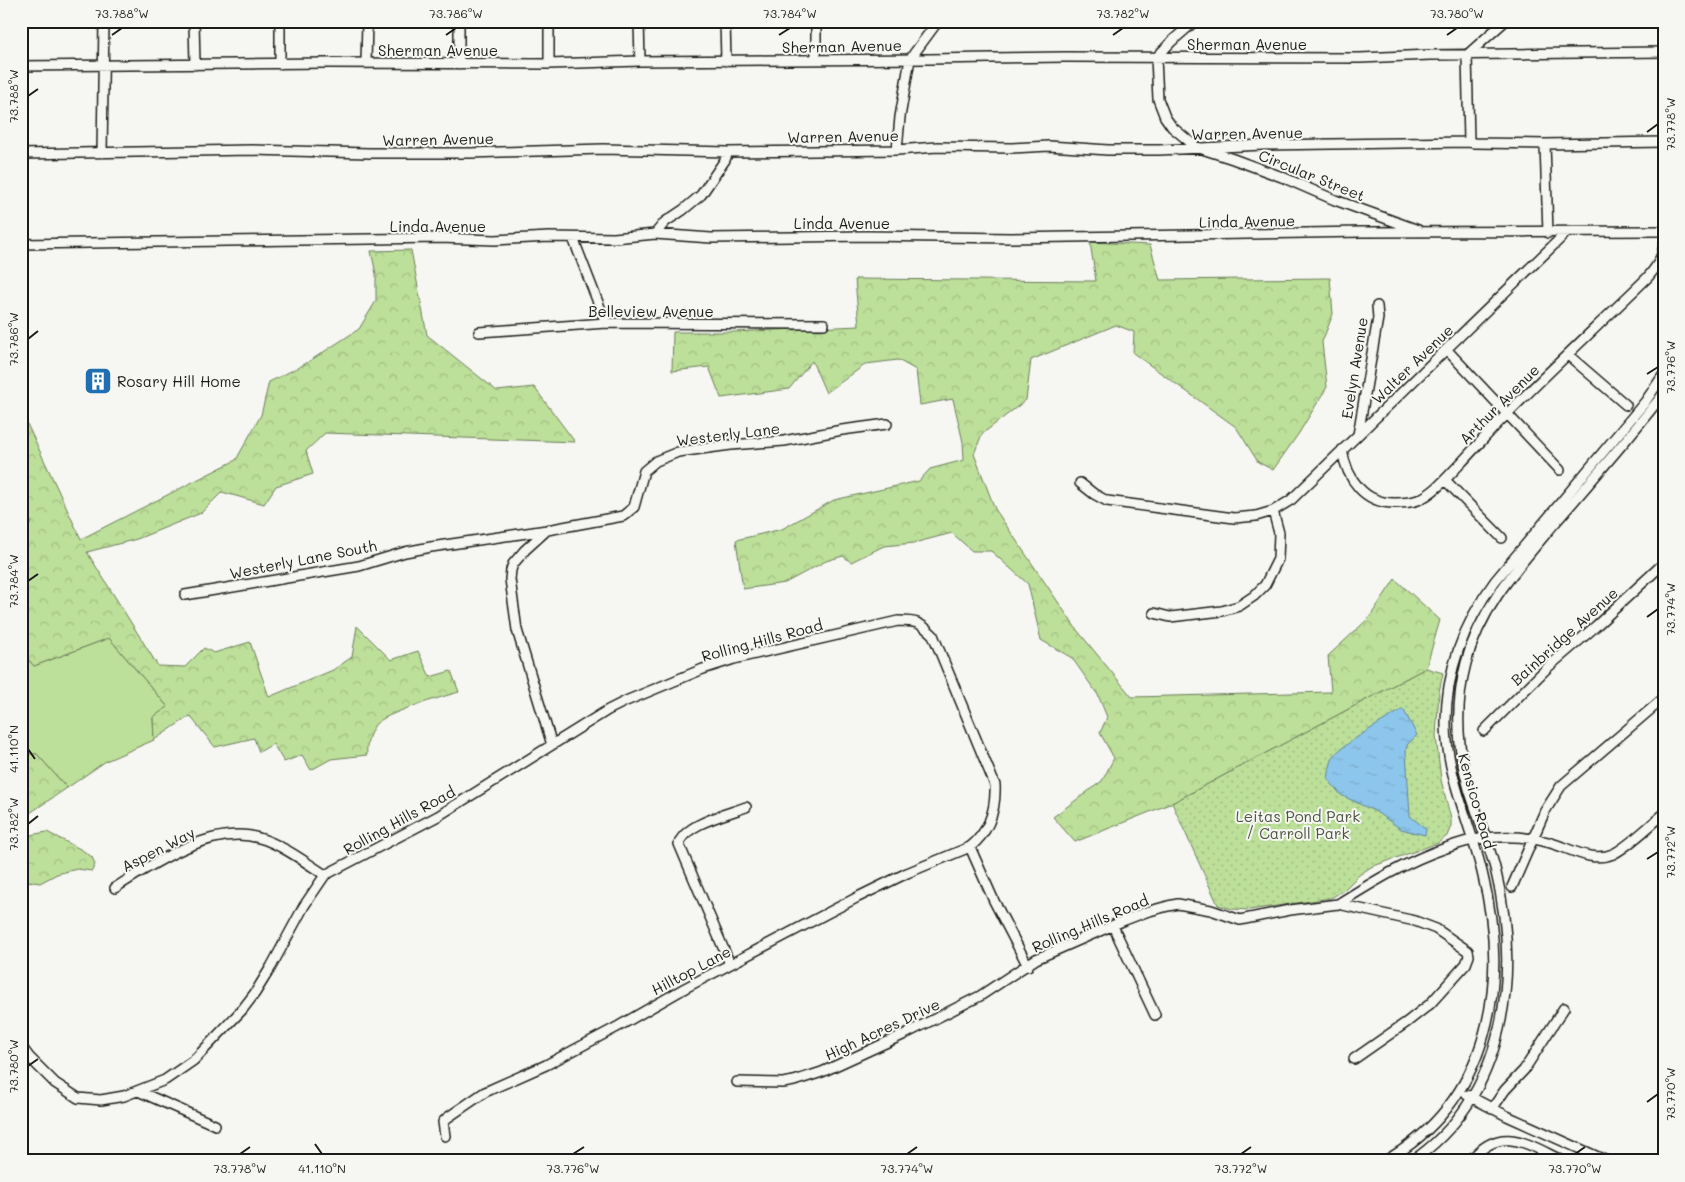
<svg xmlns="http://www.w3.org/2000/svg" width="1685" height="1182" font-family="Mali,sans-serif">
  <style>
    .grass { fill: #bcdf99; stroke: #6c7e5a }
    .forest { fill: url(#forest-crowns); stroke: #6c7e5a }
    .park { fill: url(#park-dots); stroke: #6c7e5a }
    .water { fill: url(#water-ripples); stroke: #608299 }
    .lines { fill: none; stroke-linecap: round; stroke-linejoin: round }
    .minor-casing { stroke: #1c1c1c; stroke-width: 12 }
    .minor { stroke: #f6f6f2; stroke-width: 9 }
    .ticks { fill: none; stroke: #1c1c1c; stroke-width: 2 }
    .labels { text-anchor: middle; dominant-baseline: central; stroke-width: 4; stroke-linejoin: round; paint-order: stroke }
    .street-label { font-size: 15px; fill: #1c1c1c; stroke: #f6f6f2 }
    .poi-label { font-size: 15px; fill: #1c1c1c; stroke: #f6f6f2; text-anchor: start }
    .park-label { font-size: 15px; fill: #4c5642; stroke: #f6f6f2 }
    .neatline { fill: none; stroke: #1c1c1c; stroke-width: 2 }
    .ticks-label { font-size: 12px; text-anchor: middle; fill: #1c1c1c }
  </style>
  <defs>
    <pattern id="forest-crowns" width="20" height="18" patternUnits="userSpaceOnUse" patternTransform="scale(1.25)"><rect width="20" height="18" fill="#bcdf99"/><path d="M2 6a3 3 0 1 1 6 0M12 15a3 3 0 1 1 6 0" fill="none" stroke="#a1bf83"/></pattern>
    <pattern id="park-dots" width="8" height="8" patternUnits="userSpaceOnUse" patternTransform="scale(1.25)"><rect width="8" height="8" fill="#bcdf99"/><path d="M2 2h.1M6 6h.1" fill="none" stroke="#a1bf83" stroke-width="1.8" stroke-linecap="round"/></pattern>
    <pattern id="water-ripples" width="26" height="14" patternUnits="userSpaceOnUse" patternTransform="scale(1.25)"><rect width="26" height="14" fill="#8dc6ec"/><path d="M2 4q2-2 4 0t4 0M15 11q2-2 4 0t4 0" fill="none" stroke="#79aaca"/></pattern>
  </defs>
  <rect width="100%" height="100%" fill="#f6f6f2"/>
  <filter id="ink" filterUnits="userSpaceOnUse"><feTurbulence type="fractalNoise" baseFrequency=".02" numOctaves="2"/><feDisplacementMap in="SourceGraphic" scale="10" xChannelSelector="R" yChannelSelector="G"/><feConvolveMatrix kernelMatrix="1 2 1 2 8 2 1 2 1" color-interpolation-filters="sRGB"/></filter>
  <g filter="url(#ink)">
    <path class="grass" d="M109 638 168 707 153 718 154 740 106 761 67 788 37 754H21V651L34 666Z"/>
    <path class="forest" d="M1090 242 1150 245 1160 280 1330 278 1333 314 1322 342 1327 387 1299 433 1273 470 1258 462 1236 427 1133 353 1134 332 1116 325 1031 360 1026 400 982 434 974 454 995 509 1077 630 1132 697 1331 692 1328 656 1369 618 1395 579 1440 620 1426 668 1172 803 1075 842 1053 817 1102 781 1114 758 1100 733 1107 717 1098 695 1072 658 1041 640 1028 584 991 551H972L952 533 914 543 884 546 851 562 843 556 826 561 785 583 743 589 736 540 782 529 834 500 919 481 930 469 964 460 963 442 953 399 920 405 916 370 898 360 866 364 826 393 812 361 789 389 721 398 709 367 672 371 673 332H733L859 326 855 279 1096 281Z
      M411 250 427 335 497 391 534 387 575 442 325 433 306 451 313 474 276 486 264 504 222 492 201 513 137 539 87 552 158 666 185 667 204 648 214 653 250 642 269 697 333 670 352 657 357 626 391 660 418 651 430 677 451 671 459 692C442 697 384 713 375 725 369 733 366 745 367 755L331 759 311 770 302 755 284 762 273 744 259 752 254 738 215 747 190 716 154 740 153 717 168 707 109 638 34 666 21 651V532L32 523 21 509V411L81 539 236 460 261 415 269 382 305 364 359 329 376 301V274L371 251Z
      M21 754H37L67 788 21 819Z
      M21 825 30 835 47 832 82 850 92 857 95 864 92 871 77 869 57 874 40 883 21 880Z"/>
    <path class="park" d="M1426 668 1443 673 1439 692 1436 736 1441 780 1451 819V826L1447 836 1438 843 1371 867 1359 875 1344 890 1331 898 1249 910 1232 909 1218 905 1172 803Z"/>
    <path class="water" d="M1403 709 1417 735 1407 745 1406 752 1410 816 1426 829 1425 835 1401 829 1376 812 1341 795 1328 779C1329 773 1330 762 1334 756 1340 746 1390 717 1403 709Z"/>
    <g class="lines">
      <g class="minor-casing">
        <path id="minor" d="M194 21 195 65
          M459 21V64
          M639 21 640 61
          M725 21 726 61
          M816 21V59
          M1195 21 1172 41 1156 58 1158 99 1165 117 1172 127 1196 147 1233 159 1282 177 1335 200 1418 230
          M366 63 367 21
          M280 64V21
          M549 64V21
          M21 66 327 63 549 64 640 61 929 59 1064 57 1360 58 1430 55 1664 52
          M1469 142 1467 55 1505 21
          M1545 144 1548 233
          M897 150 900 117 910 59 938 21
          M102 153 104 21
          M21 154 252 150 369 153H470L603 149 728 152 897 150 937 147 1012 148 1049 146 1108 150H1159L1263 145 1469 142 1474 143 1545 144 1664 142
          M655 234 665 222 683 210 701 195 725 160 728 152
          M573 238 606 323
          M21 244 440 238 495 240 549 237 614 238 655 234 711 238 866 236 1011 238 1362 232 1664 231
          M479 332 606 323 824 324
          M1447 350 1560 470
          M1568 355 1626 405
          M1358 435 1378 318 1377 306
          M1342 450C1347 479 1364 504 1396 503 1403 503 1412 502 1418 500 1436 492 1448 476 1461 463 1476 447 1490 431 1505 416 1551 369 1600 324 1647 278 1656 268 1662 259 1664 245
          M1445 480 1502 538
          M1080 483 1094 494 1107 501 1234 518 1256 516 1273 511 1291 500 1567 232
          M547 530 525 550 513 564 511 570 510 579 517 630 552 745
          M185 595 359 566 405 552 431 547 547 530 623 516 634 507 644 471 656 461 678 452 731 445 784 441 842 430 887 424
          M1154 613 1170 617 1222 611 1239 606 1254 596 1265 585 1278 559 1279 533 1273 511
          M1484 731 1547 668 1596 626 1664 563
          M970 847 994 901 1028 966
          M1512 887 1545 811 1561 786 1664 698
          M115 888C152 864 212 824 259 838 279 843 307 863 325 875
          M1338 904C1373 882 1407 861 1446 848 1457 844 1468 840 1479 839 1499 836 1523 836 1543 841 1566 845 1589 864 1613 854 1628 847 1650 825 1664 814
          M1113 926 1155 1015
          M730 964 679 844C684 824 728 814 746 807
          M21 1046 29 1057 55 1083 78 1098 101 1100 124 1096 165 1080 194 1060 242 1010 255 993 271 967 304 906 325 875 438 816 608 710 626 701 703 669 734 659 898 621C916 621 920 622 933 635L995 785C996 809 990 831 970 847L907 873 858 897 685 988 619 1026 546 1065 485 1092 447 1118 443 1122 445 1136
          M737 1082 783 1083 794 1081 822 1072 905 1034 980 996 1036 959 1125 920 1146 912 1168 906 1178 904 1211 910 1240 920 1290 910 1338 904 1415 921 1436 929 1468 951 1469 956 1466 964 1430 1004 1407 1022 1354 1059
          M138 1091 215 1125
          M1467 1095 1507 1116 1607 1161
          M1492 1109 1505 1090 1524 1070 1564 1008
          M1385 1161C1491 1100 1510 983 1482 872 1470 822 1447 777 1446 726 1445 673 1464 623 1495 581L1645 402 1664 374
          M1412 1161C1507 1096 1521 973 1495 868 1488 841 1477 815 1469 789 1457 748 1455 705 1466 663 1480 608 1518 567 1554 524 1591 481 1629 438 1664 393
          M1470 1161C1501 1123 1527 1144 1563 1161"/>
      </g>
      <use href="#minor" class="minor"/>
    </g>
  </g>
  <path class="ticks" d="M112 35 122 28M446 35 456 28M779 35 790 28M1113 35 1123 28M1447 35 1457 28M28 96 38 89M1647 132 1658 124M28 339 38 331M1647 374 1658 367M28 581 38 574M1647 617 1658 609M28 749 35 759M28 824 38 816M1647 859 1658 852M28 1066 38 1059M1647 1102 1658 1094M315 1144 322 1154M240 1154 250 1147M573 1154 584 1147M907 1154 917 1147M1241 1154 1251 1147M1575 1154 1585 1147"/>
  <defs>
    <g id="building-square" transform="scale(1.4375)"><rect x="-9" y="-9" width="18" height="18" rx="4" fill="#1f6fb2" stroke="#f6f6f2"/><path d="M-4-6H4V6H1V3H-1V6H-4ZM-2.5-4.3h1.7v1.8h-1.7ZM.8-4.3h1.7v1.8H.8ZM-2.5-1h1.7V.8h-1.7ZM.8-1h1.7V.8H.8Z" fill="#fff"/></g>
  </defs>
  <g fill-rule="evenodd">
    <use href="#building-square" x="98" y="381"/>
  </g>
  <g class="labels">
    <g class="street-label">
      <text x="1247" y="44">Sherman Avenue</text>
      <text transform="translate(842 46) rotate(-1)">Sherman Avenue</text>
      <text x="438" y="50">Sherman Avenue</text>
      <text transform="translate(1247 133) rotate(-1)">Warren Avenue</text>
      <text transform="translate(843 136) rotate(-1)">Warren Avenue</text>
      <text transform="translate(438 139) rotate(-1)">Warren Avenue</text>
      <text transform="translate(1312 175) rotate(22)">Circular Street</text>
      <text transform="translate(1247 221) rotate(-1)">Linda Avenue</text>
      <text x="842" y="223">Linda Avenue</text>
      <text x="438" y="226">Linda Avenue</text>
      <text x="651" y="311">Belleview Avenue</text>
      <text transform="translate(1412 364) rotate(-44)">Walter Avenue</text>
      <text transform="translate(1354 368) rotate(-81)">Evelyn Avenue</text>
      <text transform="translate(1499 404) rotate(-45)">Arthur Avenue</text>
      <text transform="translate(728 434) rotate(-7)">Westerly Lane</text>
      <text transform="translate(303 559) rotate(-11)">Westerly Lane South</text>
      <text transform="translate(1564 636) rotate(-42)">Bainbridge Avenue</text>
      <text transform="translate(762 640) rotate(-15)">Rolling Hills Road</text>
      <text transform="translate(1477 801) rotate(74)">Kensico Road</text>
      <text transform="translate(399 820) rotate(-29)">Rolling Hills Road</text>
      <text transform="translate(158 849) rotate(-27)">Aspen Way</text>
      <text transform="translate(1090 923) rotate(-23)">Rolling Hills Road</text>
      <text transform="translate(691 970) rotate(-28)">Hilltop Lane</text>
      <text transform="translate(882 1029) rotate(-25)">High Acres Drive</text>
    </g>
    <g class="poi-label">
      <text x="117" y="381">Rosary Hill Home</text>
    </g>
    <g class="park-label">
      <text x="1298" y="816">Leitas Pond Park<tspan x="1298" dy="17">/ Carroll Park</tspan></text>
    </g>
  </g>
  <rect width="1685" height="1182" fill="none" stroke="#f6f6f2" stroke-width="55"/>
  <rect x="28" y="28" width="1630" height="1126" class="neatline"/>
  <g class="ticks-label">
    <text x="122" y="18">73.788°W</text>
    <text x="456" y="18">73.786°W</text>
    <text x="790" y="18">73.784°W</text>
    <text x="1123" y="18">73.782°W</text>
    <text x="1457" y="18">73.780°W</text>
    <text transform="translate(14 96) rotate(-90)" y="4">73.788°W</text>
    <text transform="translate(1671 124) rotate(-90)" y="4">73.778°W</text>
    <text transform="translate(14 339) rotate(-90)" y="4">73.786°W</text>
    <text transform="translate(1671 367) rotate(-90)" y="4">73.776°W</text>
    <text transform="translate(14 581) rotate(-90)" y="4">73.784°W</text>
    <text transform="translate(1671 609) rotate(-90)" y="4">73.774°W</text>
    <text transform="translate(14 749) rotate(-90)" y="4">41.110°N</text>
    <text transform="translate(14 824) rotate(-90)" y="4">73.782°W</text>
    <text transform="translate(1671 852) rotate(-90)" y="4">73.772°W</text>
    <text transform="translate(14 1066) rotate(-90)" y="4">73.780°W</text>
    <text transform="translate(1671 1094) rotate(-90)" y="4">73.770°W</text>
    <text x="240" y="1173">73.778°W</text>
    <text x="322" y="1173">41.110°N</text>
    <text x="573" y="1173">73.776°W</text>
    <text x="907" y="1173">73.774°W</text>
    <text x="1241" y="1173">73.772°W</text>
    <text x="1575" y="1173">73.770°W</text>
  </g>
</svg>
